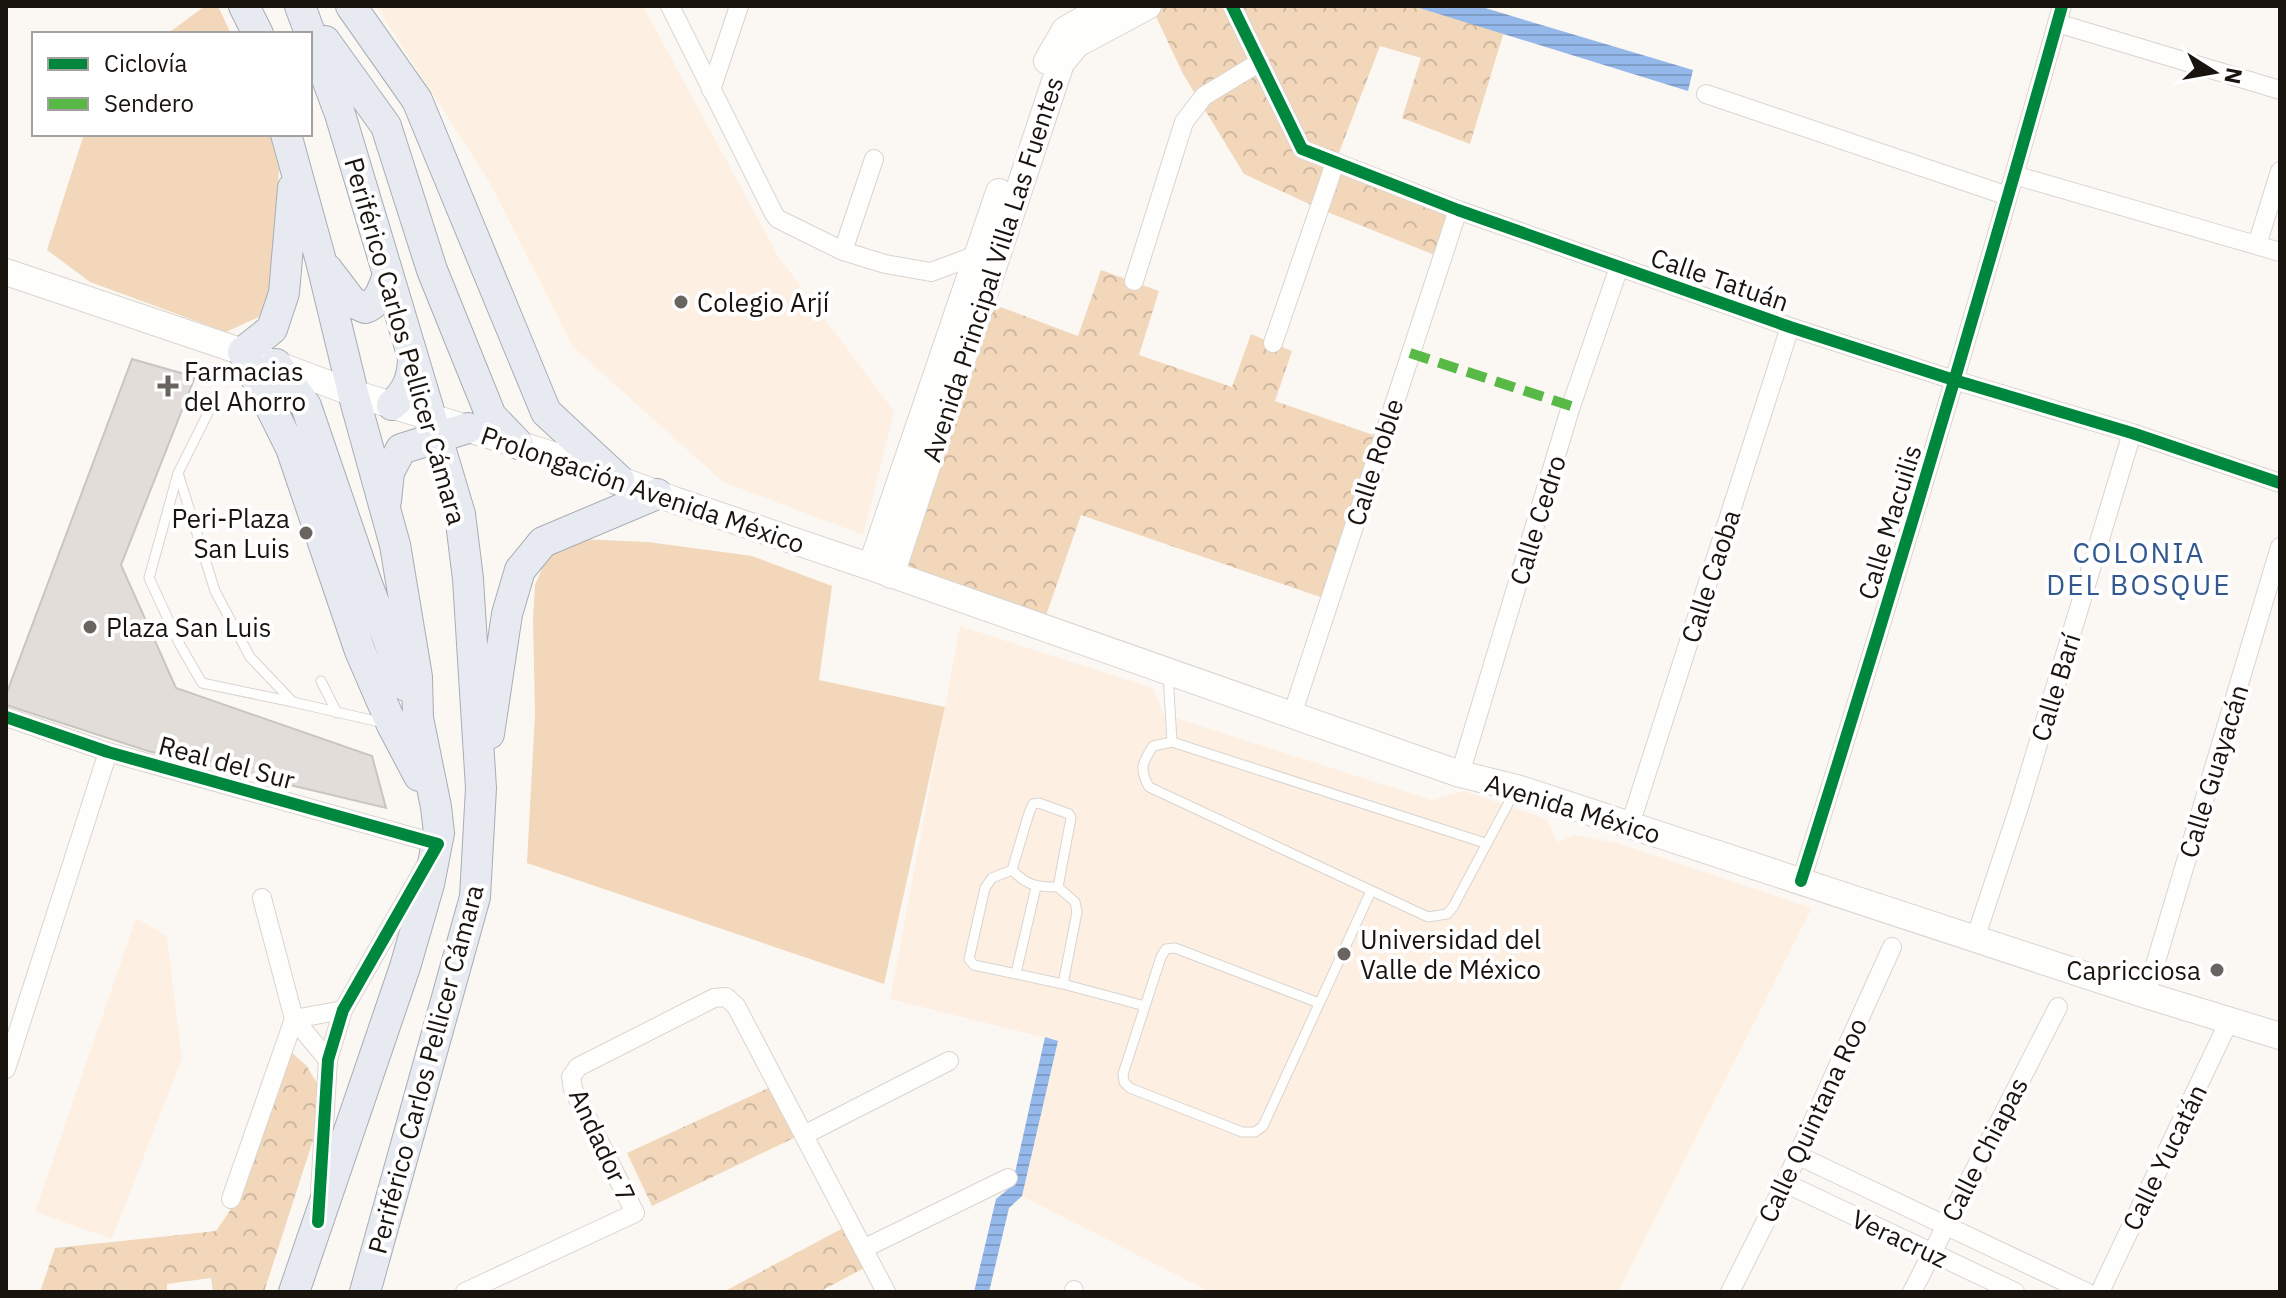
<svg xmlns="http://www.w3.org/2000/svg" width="2286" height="1298" font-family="'IBM Plex Sans',sans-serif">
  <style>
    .built { fill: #fdf0e2 }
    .green { fill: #f2d7bb }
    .park { fill: url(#park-crowns) }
    .water { fill: url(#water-rules) }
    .building { fill: #e2ddd8; stroke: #c9c5c0; stroke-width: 2 }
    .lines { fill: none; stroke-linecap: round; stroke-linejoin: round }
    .lane-casing { stroke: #d9d4cf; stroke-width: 11 }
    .street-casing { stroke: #d9d4cf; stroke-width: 20 }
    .secondary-casing { stroke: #d9d4cf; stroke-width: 28 }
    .primary-casing { stroke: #a7adb4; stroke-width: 32 }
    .lane { stroke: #fefefd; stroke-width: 9 }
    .street { stroke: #fefefd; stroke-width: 18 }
    .secondary { stroke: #fefefd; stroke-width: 26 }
    .primary { stroke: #e7eaf0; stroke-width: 30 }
    .quiet { stroke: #58b947; stroke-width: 10; stroke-dasharray: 20 10; stroke-linecap: butt }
    .cycleway-casing { stroke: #fff; stroke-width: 17 }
    .cycleway { stroke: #00873e; stroke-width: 12 }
    .poi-dot { fill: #69645f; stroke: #fff; stroke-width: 3 }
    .labels { text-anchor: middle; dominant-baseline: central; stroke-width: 8; stroke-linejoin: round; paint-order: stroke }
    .street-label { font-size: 26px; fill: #1a140f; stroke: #fff }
    .poi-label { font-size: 26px; fill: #1a140f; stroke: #fff; text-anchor: start }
    .neighbourhood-label { font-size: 28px; letter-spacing: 2px; fill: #31588f; stroke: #fff }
  </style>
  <defs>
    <pattern id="park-crowns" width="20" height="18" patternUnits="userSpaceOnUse" patternTransform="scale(2)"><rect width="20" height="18" fill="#f2d7bb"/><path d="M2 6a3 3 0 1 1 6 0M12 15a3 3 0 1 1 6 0" fill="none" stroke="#cfb8a0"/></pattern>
    <pattern id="water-rules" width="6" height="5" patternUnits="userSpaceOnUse" patternTransform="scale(2)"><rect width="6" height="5" fill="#95b8ea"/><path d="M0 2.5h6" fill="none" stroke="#809dc8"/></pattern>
  </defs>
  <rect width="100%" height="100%" fill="#fbf8f4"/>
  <path class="built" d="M376 6H643L778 256 894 411 863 535 723 482 573 347 490 183Z
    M960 626 1153 688 1163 714 1432 800 1464 791 1547 819 1557 843 1573 835 1617 843 1812 908 1618 1292H1210L1022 1196 1058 1041 890 999Z
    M136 918 167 936 182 1058 112 1239 35 1212Z"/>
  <path class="green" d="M205 6H218L231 34H167Z
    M84 134H271L279 170 270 293 259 317 226 332 90 282 47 250Z
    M579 539 648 542 752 556 832 586 819 680 945 707 884 984 527 863 535 714 533 619 535 585 546 559 559 547Z"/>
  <path class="park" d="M1151 6H1478L1509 15 1470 144 1402 118 1421 58 1380 46 1335 163 1458 210 1442 258 1320 209 1244 174 1183 74Z
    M1101 270 1159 291 1139 355 1232 387 1251 334 1292 351 1275 401 1382 438 1329 600 1081 515 1042 627 891 575 982 300 1078 336Z
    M292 1053 306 1065 317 1083V1128L264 1292H213L211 1278 167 1284V1292H40L55 1248 216 1231 229 1212Z
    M777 1084 798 1136 652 1206 627 1153Z
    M845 1227 866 1267 819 1292H723Z"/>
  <path class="water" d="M1413 6H1478L1693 70 1688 91Z
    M1045 1037 1058 1041 1022 1196 1009 1208 989 1292H974L996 1199 1012 1186Z"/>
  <path class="building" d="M132 359 195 377 121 565 176 688 372 756 386 808 148 751 6 705V695Z"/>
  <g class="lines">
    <g class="lane-casing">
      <path id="lane" d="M210 409 178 473 215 591 250 657 293 702 384 723
        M178 473 149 578 180 645 202 683 293 702
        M1168 673 1172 742
        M321 681 337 713
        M1485 843 1172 742 1153 746C1142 763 1139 769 1149 787L1428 917 1447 914 1453 907 1516 789
        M1012 870C1028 886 1036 887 1058 887
        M1016 973 1036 887
        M1063 984 1077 912 1075 902 1058 887 1071 818 1069 814 1039 803 1033 804 1029 813 1012 870 992 878 985 888 969 959 974 965 1063 984 1145 1006
        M1319 1003 1175 948 1166 949 1161 957 1123 1074 1124 1082 1130 1088 1242 1132H1255L1263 1126 1371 891"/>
    </g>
    <g class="street-casing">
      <path id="street" d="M670 6 774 214 778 219 843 251 885 264 931 272 977 255
        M1232 6 1302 149 1458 210 1790 327 1954 380 2132 433 2280 483
        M2057 23 2280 90
        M711 90 739 6
        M1706 94 2008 196
        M2014 175 2280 252
        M2257 245 2280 171
        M843 251 874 159
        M1134 281 1184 122 1204 96 1260 62
        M1273 343 1335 163
        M1292 715 1458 210
        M6 717 108 752 438 844 343 1010 328 1060 320 1191
        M1460 774 1571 406 1619 267
        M1630 825 1790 327
        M1801 881C1893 591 1980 299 2062 6
        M262 898 294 1019 328 1060
        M1975 939 2019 807 2132 433
        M2146 995 2280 547
        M294 1019 343 1010
        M6 1069 108 752
        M804 1135 949 1061
        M1797 1155 2086 1292
        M1785 1183 2015 1292
        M231 1199 294 1019
        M863 1249 1008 1178
        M465 1292 635 1213 573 1089 571 1077 578 1067 714 998 726 997 736 1006 886 1292
        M1074 1292V1290
        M1730 1292 1785 1183 1892 947
        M1912 1292 2058 1007
        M2100 1292 2229 1021"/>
    </g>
    <g class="secondary-casing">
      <path id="secondary" d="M1047 61 1065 30 1106 6
        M6 272 243 352 353 393 556 456 674 500 871 567 1460 774 1517 788 2146 995 2280 1036
        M871 567 999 192
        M891 575 1061 63 1077 44 1148 6"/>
    </g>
    <g class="primary-casing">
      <path id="primary" d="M244 6 258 34
        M300 6 340 114 460 514 468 579 481 788 475 897 365 1292
        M351 6 417 100 546 412 619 480
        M325 41 386 126 432 270 491 416 518 444
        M286 134 321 261 353 393 395 545 417 677 418 718 436 807 439 833 429 884 405 967 294 1292
        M293 188 284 293 272 329 243 352 291 448 360 651 392 725 419 776
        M327 269 352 302 365 308C379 304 383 288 388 275
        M276 364 306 406 367 584 406 686
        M392 405C407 392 412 379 413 360
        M386 501 389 472 401 449 468 428
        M489 734 507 614 520 570 543 542 657 494"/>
    </g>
    <use href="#lane" class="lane"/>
    <use href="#street" class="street"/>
    <use href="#secondary" class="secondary"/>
    <use href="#primary" class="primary"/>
    <path class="quiet" d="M1410 353 1571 406"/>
    <g class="cycleway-casing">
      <path id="cycleway" d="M1232 6 1302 149 1458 210 1790 327 1954 380 2132 433 2280 483
        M6 717 108 752 438 844 343 1010 328 1060 318 1222
        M1801 881C1893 591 1980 299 2062 6"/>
    </g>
    <use href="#cycleway" class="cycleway"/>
  </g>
  <g class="poi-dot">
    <circle cx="681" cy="302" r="8"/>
    <path d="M164 374h8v8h8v8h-8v8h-8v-8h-8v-8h8z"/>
    <circle cx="306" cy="533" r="8"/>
    <circle cx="90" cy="627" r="8"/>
    <circle cx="1344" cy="954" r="8"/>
    <circle cx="2217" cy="970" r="8"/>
  </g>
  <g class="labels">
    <g class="street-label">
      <text transform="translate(992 269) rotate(-72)">Avenida Principal Villa Las Fuentes</text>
      <text transform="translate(1720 279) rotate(19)">Calle Tatuán</text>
      <text transform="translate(406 341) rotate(74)">Periférico Carlos Pellicer Cámara</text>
      <text transform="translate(1374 462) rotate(-72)">Calle Roble</text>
      <text transform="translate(643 489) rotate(19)">Prolongación Avenida México</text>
      <text transform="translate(1537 520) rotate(-73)">Calle Cedro</text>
      <text transform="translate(1889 522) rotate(-73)">Calle Macuilis</text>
      <text transform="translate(1710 576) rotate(-72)">Calle Caoba</text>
      <text transform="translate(2055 687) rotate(-73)">Calle Barí</text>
      <text transform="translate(227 762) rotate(15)">Real del Sur</text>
      <text transform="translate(2213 771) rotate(-73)">Calle Guayacán</text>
      <text transform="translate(1573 808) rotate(17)">Avenida México</text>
      <text transform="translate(425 1069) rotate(-75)">Periférico Carlos Pellicer Cámara</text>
      <text transform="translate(1812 1120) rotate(-65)">Calle Quintana Roo</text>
      <text transform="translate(603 1145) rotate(65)">Andador 7</text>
      <text transform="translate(1984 1149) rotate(-63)">Calle Chiapas</text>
      <text transform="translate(2164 1157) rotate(-64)">Calle Yucatán</text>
      <text transform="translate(1900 1238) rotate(25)">Veracruz</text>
    </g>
    <g class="poi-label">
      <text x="697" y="302">Colegio Arjí</text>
      <text x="184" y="371">Farmacias<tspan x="184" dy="30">del Ahorro</tspan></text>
      <text x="290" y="518" text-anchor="end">Peri-Plaza<tspan x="290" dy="30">San Luis</tspan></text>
      <text x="106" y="627">Plaza San Luis</text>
      <text x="1360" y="939">Universidad del<tspan x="1360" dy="30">Valle de México</tspan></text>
      <text x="2201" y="970" text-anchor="end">Capricciosa</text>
    </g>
    <g class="neighbourhood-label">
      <text x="2139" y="552">COLONIA<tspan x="2139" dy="32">DEL BOSQUE</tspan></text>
    </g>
  </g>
  <rect width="2286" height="1298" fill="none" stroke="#1a140f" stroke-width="16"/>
  <rect x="32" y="32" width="280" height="104" fill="#ffffff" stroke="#a3a19f" stroke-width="2"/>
  <rect x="48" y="58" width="40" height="12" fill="#00873e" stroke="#a3a19f" stroke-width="2"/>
  <text x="104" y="72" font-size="24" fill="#1a140f">Ciclovía</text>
  <rect x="48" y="98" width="40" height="12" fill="#58b947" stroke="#a3a19f" stroke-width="2"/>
  <text x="104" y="112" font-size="24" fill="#1a140f">Sendero</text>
  <g transform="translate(2214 72) rotate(101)" stroke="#ffffff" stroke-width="6" paint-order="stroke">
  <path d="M0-6L14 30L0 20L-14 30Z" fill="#1a140f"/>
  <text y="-12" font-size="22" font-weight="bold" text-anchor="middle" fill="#1a140f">N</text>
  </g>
</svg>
